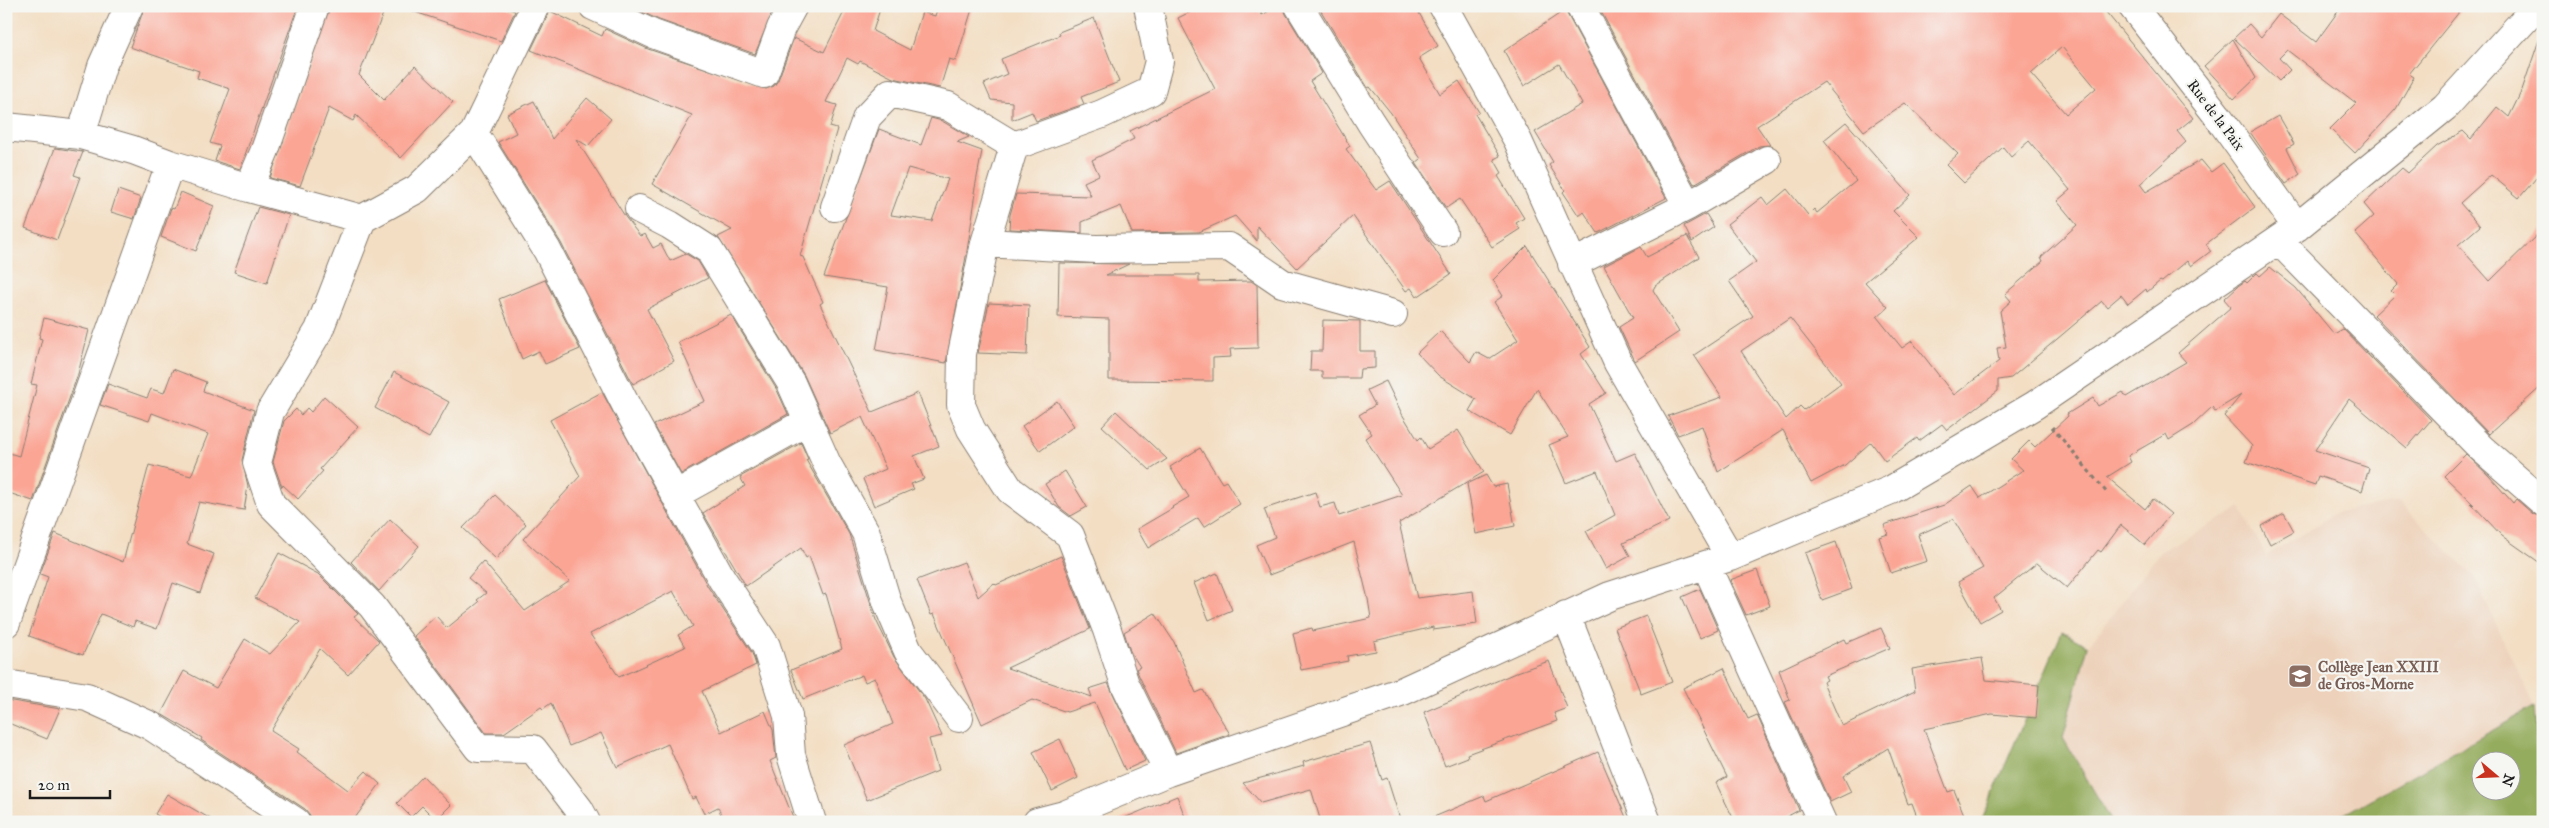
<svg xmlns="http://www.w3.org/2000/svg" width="2549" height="828" font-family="'IM FELL Great Primer',serif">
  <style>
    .built { fill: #edd1ba }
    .forest { fill: #94ac5d; stroke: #58643c; fill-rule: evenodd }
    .building { fill: #fba695; fill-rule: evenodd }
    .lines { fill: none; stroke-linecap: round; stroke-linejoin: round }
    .minor-casing { stroke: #887d70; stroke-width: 30 }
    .path { stroke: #887d70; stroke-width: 3; stroke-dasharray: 4 4; stroke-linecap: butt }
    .minor { stroke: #fff; stroke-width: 28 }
    .labels { text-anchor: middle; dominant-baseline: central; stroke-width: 4.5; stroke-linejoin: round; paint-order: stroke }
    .street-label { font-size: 15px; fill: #1c1c1c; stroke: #f6f6f2 }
    .education-label { font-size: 15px; font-weight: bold; fill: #785e54; stroke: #f6f6f2; text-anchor: start }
  </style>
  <rect width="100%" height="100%" fill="#f6f6f2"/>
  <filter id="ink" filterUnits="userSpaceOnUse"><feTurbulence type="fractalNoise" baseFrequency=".02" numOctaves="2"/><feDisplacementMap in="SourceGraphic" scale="10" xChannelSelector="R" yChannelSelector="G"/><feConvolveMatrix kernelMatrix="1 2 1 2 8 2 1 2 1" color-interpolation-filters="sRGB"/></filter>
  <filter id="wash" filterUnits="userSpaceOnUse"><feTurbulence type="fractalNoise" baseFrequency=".0096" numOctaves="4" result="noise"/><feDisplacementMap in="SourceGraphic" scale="20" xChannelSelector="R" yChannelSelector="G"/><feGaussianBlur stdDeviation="1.12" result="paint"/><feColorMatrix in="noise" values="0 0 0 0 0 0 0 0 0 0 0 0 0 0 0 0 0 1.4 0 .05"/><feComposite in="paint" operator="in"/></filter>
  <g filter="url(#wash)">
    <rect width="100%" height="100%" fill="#f3dec3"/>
    <path class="built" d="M2399 502 2474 576 2534 707 2330 822H2112L2063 738 2088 646 2161 551 2241 508 2266 556 2338 512Z"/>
    <path class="forest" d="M2062 632 2088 646 2063 738 2112 822H1981Z
      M2534 707 2543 822H2330ZM2482 760H2512V790H2482Z"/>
    <g id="blocks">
      <path class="building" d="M145 6H298L240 169 215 161 220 146 210 143 230 89 197 78 199 71 130 47Z
        M330 6H386L359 75 384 100 415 66 453 102 401 158 356 115 353 121 329 108 300 186 270 178Z
        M409 6H501L515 11 501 41 409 10Z
        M630 6H775L755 54 659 20Z
        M847 6H881L873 31 910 50 922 12 935 16 938 6H973L956 61 949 59 940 88 893 78 860 61 858 64 847 58 826 102 837 105 830 127 837 129 800 256 803 257 823 302 820 304 872 412 918 393 939 446 914 456 924 479 911 484 914 489 874 506 863 479 886 469 862 417 830 433 804 375 718 237 732 230 652 184 692 115 531 50 550 11 602 36 605 29 648 49 766 89 774 86 778 80 794 38 824 52Z
        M1202 6H1257L1262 15 1278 6H1283L1286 14 1322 73 1310 81 1350 146 1346 149 1376 190 1390 181 1451 274 1417 297 1411 288 1406 291 1353 216 1297 268 1257 226V241L1235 216 1199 232 1132 233 1121 206 1082 222V233L1009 229 1010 215 1016 194 1091 196 1084 182 1099 175 1092 160 1134 139 1130 131 1215 89 1178 18Z
        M1318 6H1415L1438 46 1419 58 1440 94 1459 81 1479 112 1475 114 1500 156 1494 159 1502 173 1498 176 1524 218 1516 223 1520 229 1492 247 1460 199 1446 208 1416 163 1421 159 1391 113 1370 87 1368 88Z
        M1598 6H2101L2193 118 2177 131 2186 142 2140 184 2146 192 2201 160 2211 172 2223 163 2255 207 2206 244 2211 251 2191 266 2187 261 2162 282 2160 281 2147 292 2146 289 2128 304 2121 295 2107 307 2102 301 2011 378 1998 380V391L1947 430 1942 424 1919 441 1917 438 1885 461 1871 442 1845 465 1811 483 1783 430 1718 472 1702 426 1678 435 1668 416 1722 397 1694 355 1753 316 1729 281 1756 262 1727 224 1762 197 1768 205 1787 189 1808 215 1814 209 1817 213 1856 181 1824 140 1846 122 1910 195 1893 211 1919 237 1865 282 1888 307 1877 317 1902 348 1912 341 1954 395 1999 361 1997 348 2006 347 2000 311 2011 301 2005 294 2043 261 2041 257 2077 225 2057 201 2070 190 2029 141 2011 157 2003 147 1964 183 1946 165 1958 154 1905 103 1864 131 1824 82 1757 126 1770 145 1759 146 1694 184ZM2062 47 2096 88 2066 114 2031 74ZM1790 318 1841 383 1804 410 1800 406 1786 419 1741 351Z
        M2342 6H2464L2409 74 2414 77 2396 109 2355 153 2330 129 2356 103 2287 50 2279 58 2290 70 2279 81 2234 38 2249 24 2261 37 2279 14 2316 42Z
        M1565 10 1666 198 1598 233 1584 212 1579 216 1563 192 1565 190 1549 165 1553 162 1535 132 1582 104 1559 64 1524 86 1504 51Z
        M1094 18 1119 82 1081 97 1084 104 1036 121 1032 112 1012 120V102L991 100 984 84 1007 74 1001 59 1060 35 1059 32Z
        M2233 39 2256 78 2234 99 2204 66Z
        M2539 40H2543V170L2519 198 2491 175 2460 203 2480 226 2458 245 2490 281 2543 229V385L2489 434 2374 315 2395 295 2391 291 2398 284 2355 233 2374 216 2364 204 2402 168 2408 173 2437 146 2463 131 2471 139 2497 107 2509 117 2522 90Z
        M587 98 611 119 588 146 576 139 626 218 640 236 645 234 653 248 661 244 670 261 686 254 698 261 708 278 647 309 674 361 633 384 561 243 498 142 516 133 507 114 534 101 552 139Z
        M2278 116 2294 144 2287 148 2300 174 2286 184 2250 132Z
        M931 118 942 121 969 137 957 142 982 151 974 193H976L967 251 946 363 876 350 888 287 824 277 879 129 921 145ZM908 168 948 179 932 221 891 215Z
        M55 148 83 152 74 175 80 177 57 240 25 228Z
        M118 190 141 198 134 219 111 212Z
        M181 192 214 206 196 251 161 237 171 208 174 209Z
        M258 207 289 215 267 283 234 272Z
        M1706 214 1714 227 1692 242 1684 226Z
        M1687 236 1699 257 1655 286 1653 290 1679 332 1635 361 1619 327 1633 318 1604 266 1641 247 1647 257Z
        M1527 246 1590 347 1581 354 1606 393 1589 404 1616 461 1635 453 1669 521 1623 543 1630 556 1606 569 1586 531 1615 515 1597 471 1566 483 1549 445 1568 437 1537 389 1510 435 1469 411 1476 399 1439 376 1417 353 1440 331 1470 362 1476 352 1489 359 1518 340 1494 302 1503 296 1493 280Z
        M1059 263 1129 264 1106 275H1199V282L1251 281 1257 285 1258 348 1230 349 1231 357 1213 358V381L1109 380V319L1058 317Z
        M2270 267 2296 288 2334 334 2343 329 2431 420 2407 448 2349 399 2315 450 2369 468 2362 491 2318 476 2315 485 2246 462 2252 446 2224 416 2241 395 2215 411 2212 407 2193 425 2169 440 2166 434 2128 456 2131 462 2107 477 2145 509 2153 499 2171 514 2145 545 2121 525 2101 552 2098 550 2067 588 2037 563 1994 598 2001 610 1980 622 1958 582 1983 568 1953 519 1918 535 1927 561 1891 573 1879 537 1888 534 1884 525 1944 505 1972 486 1980 498 2023 470 2011 459 2029 441 2035 447 2068 416 2067 414 2093 398 2098 406 2123 392 2126 397 2186 362 2178 353 2231 307 2224 299 2238 286 2245 281 2247 283 2257 273 2260 276Z
        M545 280 580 349 545 364 539 351 522 359 499 299Z
        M989 303 1029 305 1027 355 978 353Z
        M731 315 777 390 788 414 681 474 654 425 705 401 678 342Z
        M44 318 89 330 78 374 33 501 6 492V452L19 456 37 385 31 384 42 339 39 338Z
        M1323 320 1360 321V351H1375V368L1360 369 1359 378H1322V371H1310L1311 351H1322Z
        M173 369 206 382 203 391 254 410 242 460 248 486 244 510 199 502 187 544 214 554 200 593 173 583 157 629 135 621 133 627 101 614 83 655 29 636 48 577 40 574 55 533 123 562 149 465 191 476 208 434 152 413 149 421 100 405 108 384 147 398 151 389 164 393Z
        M394 372 449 402 429 438 375 408Z
        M1386 381 1402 414 1418 440 1421 437 1428 449 1458 430 1484 472 1399 523 1417 598 1473 591 1477 624 1433 630V627L1374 641 1376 651 1347 656 1348 661 1301 670 1293 633 1312 628 1313 631 1371 618 1368 599 1354 542 1269 575 1256 545 1275 537 1264 509 1315 492 1320 507 1335 503 1339 516 1402 495 1365 438 1372 434 1359 415 1375 405 1367 390Z
        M602 392 708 587 752 653 756 665 702 691 721 732 765 711 773 730 776 758 770 761 795 822H724L718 807 704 814 696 797 692 799 668 744 617 767 601 733 569 746 551 703 543 709 541 707 504 733H486L414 636 436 616 447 628 479 602 477 600 486 593 468 578 483 561 525 611 570 581 523 539 580 476 550 420ZM673 591 693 626 678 635 685 647 619 677 590 634Z
        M324 396 358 427 320 469 323 471 298 499 283 485 282 487 273 462 284 421 296 409 301 415 307 408 311 412Z
        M1057 401 1074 426 1040 451 1022 426Z
        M1116 411 1167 459 1150 470 1102 426Z
        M801 443 808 459 806 460 849 534 876 620 894 657 925 699 942 736 929 739 938 771 867 800 844 745 893 724 875 678 865 682 862 675 803 699 791 670 842 649 826 594 823 595 809 556 806 558 801 548 746 586 703 513 745 486 740 477Z
        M1200 448 1222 483 1226 481 1240 504 1204 527 1198 518 1148 548 1137 529 1173 508 1172 507 1189 497 1170 467Z
        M2466 454 2489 476 2513 503 2516 499 2533 514 2543 517V565L2502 536 2471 503 2474 505 2444 476Z
        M1065 471 1087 507 1071 516 1059 507 1045 484Z
        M1486 475 1493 487 1507 484 1515 526 1476 534 1467 484Z
        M495 495 526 524 496 559 463 528Z
        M2284 513 2294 531 2270 544 2261 526Z
        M390 519 419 546 379 591 351 562Z
        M1836 542 1852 589 1822 600 1805 553Z
        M279 553 318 574 358 614 354 617 379 641 348 675 320 649 271 731 299 749 297 752 348 790 366 771 380 784 352 822H311L310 815 305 809 201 740 202 738 161 714 184 671 216 688 245 639 270 654 300 622 255 598Z
        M1061 556 1090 629 1007 668 1092 697 1089 689 1108 683 1145 761 1125 770 1095 703 1067 712 1032 700 982 724 934 614 931 615 917 580 964 562 978 597 994 583 996 585Z
        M1757 570 1770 606 1746 615 1730 580Z
        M1217 573 1232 610 1209 620 1194 583Z
        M1700 589 1718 630 1700 638 1682 597Z
        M1155 613 1174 642 1196 693 1203 690 1230 734 1176 753 1140 678 1136 669 1140 667 1130 651 1124 632Z
        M1646 616 1672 682 1641 694 1615 628Z
        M1881 628 1890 648 1825 676 1827 680 1823 682 1842 726 1915 691 1912 669 1982 658 1986 680 2039 685 2036 718 1992 714 1924 729 1948 792 1954 790 1967 822H1919L1912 803 1908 804 1888 748 1843 776 1851 792 1830 802 1785 702 1790 700 1779 670 1844 639 1846 643Z
        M1549 661 1567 708 1554 713 1557 721 1467 754 1468 757 1445 766 1424 712 1520 671Z
        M1724 668 1748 719 1757 715 1799 810 1777 822H1735L1716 783 1727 777 1683 688Z
        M6 700 60 709 47 739 6 722Z
        M1060 739 1078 778 1052 791 1033 752Z
        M1370 743 1382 780 1387 778 1401 822H1321L1311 789 1261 803 1243 783 1304 766 1303 762Z
        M1598 752 1628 822H1422L1484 796 1486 801Z
        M423 776 451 805 436 820 422 806 411 817 397 803Z
        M167 794 216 822H169L155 814Z
        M1177 796 1187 822H1117V821Z"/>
    </g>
  </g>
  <g filter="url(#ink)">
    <use href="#blocks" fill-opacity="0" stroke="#887d70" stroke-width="1"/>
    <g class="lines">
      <g class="minor-casing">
        <path id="minor" d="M593 6 653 34 764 74 781 28 793 6
          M1148 6 1159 61 1151 91 1102 114 1014 146 985 243 962 354 961 405 971 429 1010 490 1070 535 1107 630 1125 684 1168 772
          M1299 6 1371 123 1443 232
          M1443 6 1518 141 1618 363 1730 557
          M1580 6 1688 206
          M2132 6 2217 115 2297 227
          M6 127 81 135 133 150 170 164 249 188 362 219 417 189 474 133 535 6
          M474 133 547 250 631 415 722 579 766 646 788 716 791 755 812 822
          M81 135 102 66 129 6
          M249 188 265 150 315 6
          M835 207 867 117 890 93 948 106 1014 146
          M639 209 670 225 709 250 791 383 827 464 866 533 887 602 908 651 959 718
          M362 219 319 330 270 412 257 463 271 504 372 606 478 748 533 749 579 809 586 822
          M2278 240 2481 448 2543 502
          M985 243 1096 249 1229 247 1282 283 1393 314
          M1572 264 1688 206 1767 160
          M675 495 808 421
          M1706 565 1822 822
          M1566 615 1647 822
          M6 623 170 164
          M6 684 87 697 151 726 296 822
          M1037 822 1064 815 1168 772 1403 691 1610 596 1730 557 1891 490 2035 405 2297 227 2445 107 2537 6"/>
      </g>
      <path class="path" d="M2052 427 2108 494"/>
      <use href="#minor" class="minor"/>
    </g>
  </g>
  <defs>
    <g id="school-square" transform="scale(1.25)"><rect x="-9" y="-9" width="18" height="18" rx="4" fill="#8d6e63" stroke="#f6f6f2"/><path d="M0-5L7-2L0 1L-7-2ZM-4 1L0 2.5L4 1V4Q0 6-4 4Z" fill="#fff"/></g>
  </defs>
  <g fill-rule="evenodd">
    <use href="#school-square" x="2300" y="676"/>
  </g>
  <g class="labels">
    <g class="street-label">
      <text transform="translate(2216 115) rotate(53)">Rue de la Paix</text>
    </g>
    <g class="education-label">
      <text x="2318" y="667">Collège Jean XXIII<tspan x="2318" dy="17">de Gros-Morne</tspan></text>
    </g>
  </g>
  <rect width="2549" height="828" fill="none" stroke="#f6f6f2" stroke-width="25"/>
  <g transform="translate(2496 776) rotate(109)"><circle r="24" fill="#f6f6f2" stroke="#9f9f9c"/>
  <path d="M0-4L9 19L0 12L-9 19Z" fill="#c8321e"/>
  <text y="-8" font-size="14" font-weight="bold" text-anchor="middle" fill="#1c1c1c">N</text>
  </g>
  <path d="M30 790v8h80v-8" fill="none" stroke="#1c1c1c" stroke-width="2.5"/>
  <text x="38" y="790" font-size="15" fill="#1c1c1c" stroke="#f6f6f2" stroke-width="4" paint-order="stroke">20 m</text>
</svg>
